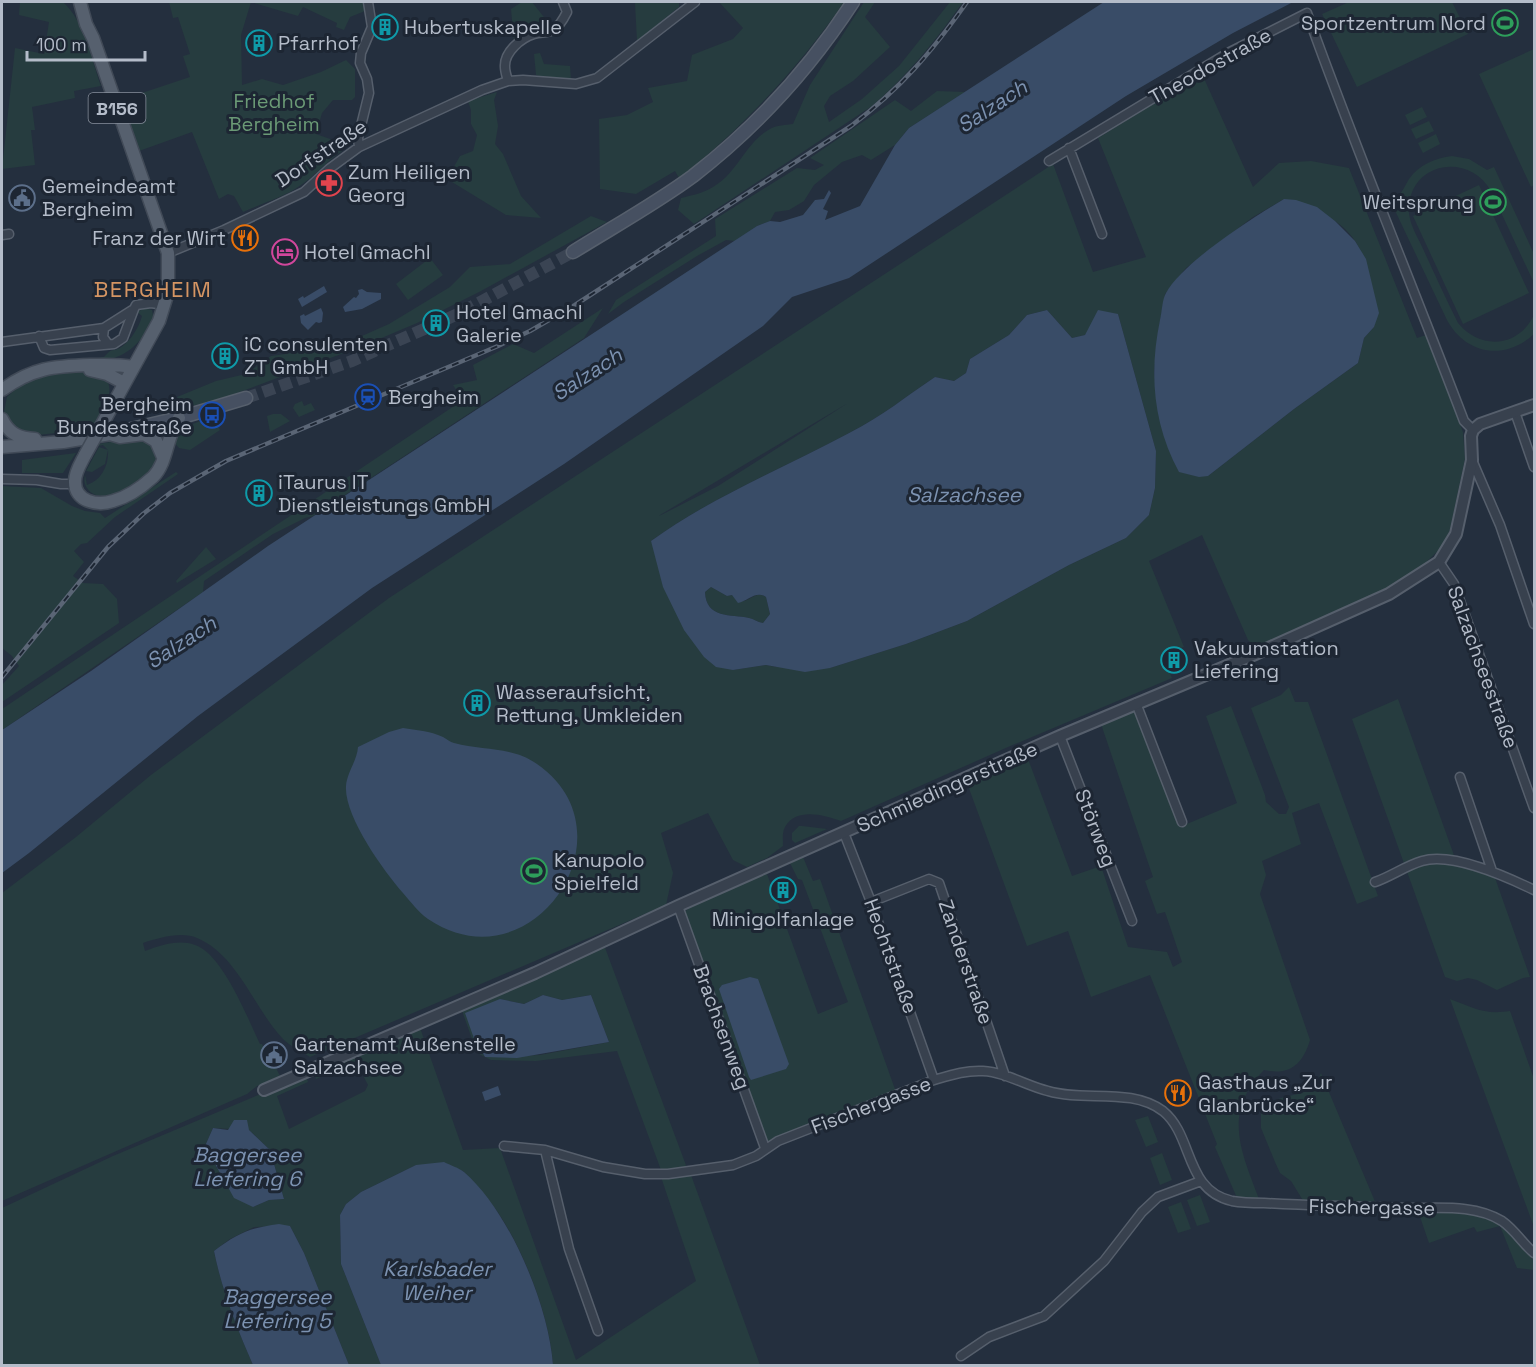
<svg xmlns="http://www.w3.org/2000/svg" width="1536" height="1367" font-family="'Space Grotesk',sans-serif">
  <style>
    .green { fill: #263c3f; fill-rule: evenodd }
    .water { fill: #394c67; fill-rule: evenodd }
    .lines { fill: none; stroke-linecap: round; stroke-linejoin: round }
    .secondary-tunnel { stroke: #3a4453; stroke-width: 12; stroke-dasharray: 12 6; stroke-linecap: butt }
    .minor-casing { stroke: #565f6c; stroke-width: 11 }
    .tertiary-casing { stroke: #565f6c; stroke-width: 14 }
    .secondary-casing { stroke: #565f6c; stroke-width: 15 }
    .primary-casing { stroke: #414a57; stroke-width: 15 }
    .minor { stroke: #38414e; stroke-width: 8 }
    .tertiary { stroke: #38414e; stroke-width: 10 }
    .secondary { stroke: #465061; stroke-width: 12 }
    .primary { stroke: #56606e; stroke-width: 12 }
    .rail-casing { stroke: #5a6575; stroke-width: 4.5 }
    .rail { stroke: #1d2633; stroke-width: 2; stroke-dasharray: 7; stroke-linecap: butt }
    .primary-bridge-casing { stroke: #414a57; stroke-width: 15; stroke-linecap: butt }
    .primary-bridge { stroke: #56606e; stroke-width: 12 }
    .labels { text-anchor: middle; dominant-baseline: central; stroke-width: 6; stroke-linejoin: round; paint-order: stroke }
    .shield { fill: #1d2633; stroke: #878f9c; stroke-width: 1.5 }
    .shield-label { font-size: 18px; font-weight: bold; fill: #b4bcc9 }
    .poi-label { font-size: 20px; fill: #b4bcc9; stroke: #1d2633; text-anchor: start }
    .street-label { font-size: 20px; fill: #b4bcc9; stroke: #1d2633 }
    .park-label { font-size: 20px; fill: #6b9a76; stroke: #1d2633 }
    .water-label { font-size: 21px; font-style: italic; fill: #7c92b1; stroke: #1d2633 }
    .quarter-label { font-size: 22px; letter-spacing: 1.5px; fill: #d59563; stroke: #1d2633 }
  </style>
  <rect width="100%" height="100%" fill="#242f3e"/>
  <path class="green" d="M20 2H63C85 22 91 58 101 86L74 91 75 98 32 107 35 130H31L35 165 2 169 15 48 44 54 49 22 19 15Z
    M169 2H365V11L350 17 344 30 336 27 337 23 303 7 298 16 251 2 241 35 242 85 262 79 283 85 321 72 346 60 355 69V97L352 100H333L322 113 316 134 333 140 342 151C326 162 314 177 298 187 284 197 260 204 243 212L234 196 228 194 219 199 192 132 139 151 121 100 190 77 183 56 190 54 178 17 173 18Z
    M522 2H532L551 26 514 42 511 9Z
    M626 2H679V7L637 41 635 3Z
    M719 2H844C800 66 741 130 679 178L675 171 636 194 600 189 599 119 627 115 653 102 648 88 687 81 692 55 733 39 743 28Z
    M864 2H875L865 17 890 47 853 81 830 96 824 106 829 122 862 99 899 66 950 2H963C936 40 908 75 872 106L694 224 678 210 681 198C693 195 705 193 716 185 738 171 747 141 770 129 776 125 786 125 793 124L810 85Z
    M1349 2H1452L1468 34 1357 87 1322 14Z
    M1534 49V185L1531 187 1479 74Z
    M540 53 544 64 570 66 571 81 548 79 536 75 534 54Z
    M1202 74 1253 187 1279 163 1311 161 1349 168 1417 338 1426 335 1463 432 1465 459 1450 530 1441 548 1416 572 1390 587 1257 648 1248 640 1202 535 1149 561 1184 647 1162 655 1172 678 1008 747 841 821C824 815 796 807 785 827 782 832 783 840 783 846L767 858 747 867 733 860 708 813 661 833 673 873 666 905 310 1057C301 1051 290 1046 283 1039 255 1010 237 954 197 938 182 931 158 938 143 943L145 951C161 945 179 939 195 945 222 953 248 1019 260 1044H262L271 1063 273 1062 280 1076 257 1086 247 1094 2 1201V893L76 837 151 775 389 598 1053 164 1093 272 1146 257 1098 138ZM1284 199C1299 206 1322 212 1335 221 1372 246 1370 288 1374 327L1364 338 1358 363 1294 409 1208 476 1154 374 1158 333 1165 294 1186 268 1253 217ZM1047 310 1072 338 1085 335 1118 314 1156 451 1155 488 1149 515 1126 538 1069 565 967 621 906 644 830 668 776 667 766 665 733 670 651 541C713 496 784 468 851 432 881 417 908 395 935 377L954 381 966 373 970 359 1009 335 1027 315ZM848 403 718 486 659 516 660 515Z
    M937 91 965 92 909 128 895 145 871 160 862 155 842 162 814 185 804 201 789 210 775 212 770 221 757 226 735 241 726 240 697 256 624 302 608 314 616 300 716 236 715 219 797 168 815 170 824 165 810 158 895 100 911 111Z
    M497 92 494 100 498 126 495 144 503 154 521 196 541 218 506 215 447 179 460 156 473 151 477 135 471 124V110L468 101Z
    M1422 107 1427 117 1410 125 1405 115Z
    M1429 121 1434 131 1416 139 1411 129Z
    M1436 134 1440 144 1423 153 1418 143Z
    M1452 156 1469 159 1487 170 1494 167 1534 254V283L1491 191C1468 150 1406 163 1409 213 1410 226 1419 239 1424 251 1435 275 1446 299 1458 323 1480 350 1518 348 1534 315V334C1504 362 1464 354 1446 318L1390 200C1402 195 1403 189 1409 179 1419 165 1435 158 1452 156Z
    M1479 185 1529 293 1463 324 1413 216Z
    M591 216 607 222 481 291 417 323 365 345 221 399 183 408 177 397 216 381 246 374 271 356 313 350 355 339 389 324 450 287 470 267 510 264Z
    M430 258 443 275 408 300 396 284Z
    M145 308 152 310 154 321C137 348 121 363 88 360L104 357C114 346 110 353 120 348 131 341 139 327 142 316L137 312Z
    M603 308 584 338 313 516 305 518 273 534 204 581 203 592 2 730V709L463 400 453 385 477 380 473 365 513 344 534 353Z
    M60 372C73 372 91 370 103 377 120 388 99 418 91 428L74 431 72 427H67L65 432 29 436 20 434 5 419 4 412 7 397 19 386 37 377Z
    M302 401 304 406 311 403 315 410 299 417 293 408 295 404Z
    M273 414H281L290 421 270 432 267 416Z
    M208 418 209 420 214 419 220 430 190 450 179 448 173 441 180 429Z
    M133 438H140L153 445C154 448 156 451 156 455 158 477 102 512 87 488 84 483 84 480 85 475L87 485C102 480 109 465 108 450L105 464 92 472 86 471 99 447 108 450 103 445 98 446 99 444Z
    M76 453 63 473H22V460Z
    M176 472 178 474 115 517 87 543 81 544 74 551 84 562 73 576 83 583 103 584 117 599 119 623 2 702V685L19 666 12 656 2 648V486L41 488 72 506 85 511 100 513 105 518Z
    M206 547 216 559 177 583 176 581Z
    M711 587 727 596 732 595 744 601C753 598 757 591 766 597L770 614 763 623C757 622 754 619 749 618 731 614 706 619 705 592Z
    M1289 687 1295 702H1308L1378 896 1357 904 1319 803 1292 813 1301 844 1262 861 1266 875 1260 894 1310 1040C1303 1064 1290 1076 1264 1070 1222 1113 1241 1151 1259 1199L1237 1198 1215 1147 1217 1144 1150 975 1091 997 1068 931 1027 946 967 783 1028 759 1072 876 1101 866 1128 947 1167 952 1173 967 1182 962 1165 912 1157 914 1145 881 1153 877 1101 724 1137 710 1182 826 1237 803 1206 716 1231 706 1265 795 1266 802 1279 814H1286L1289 807 1251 708 1281 695Z
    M1398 699 1455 858 1494 875 1530 977 1523 978 1497 990 1477 980 1468 978 1457 981 1445 977 1352 719Z
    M799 826H802L827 829 795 843 792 840V833Z
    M803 857 813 881 820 879 896 1092 768 1143 765 1141 684 914C689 901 751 880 767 874L818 1014 848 1002 802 880 798 879 790 863Z
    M604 945 687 1168 691 1175 760 1365H553C550 1318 525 1253 499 1214 489 1198 475 1185 463 1171L416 1165 361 1192 346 1204 340 1215 341 1264 381 1365H349L304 1253 290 1226 254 1227 230 1239 214 1251C222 1291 237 1328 253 1365H2V1208L113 1156 306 1075 308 1082 277 1096 289 1129 365 1091 368 1085 356 1062 316 1079 313 1071 419 1025 463 1150 500 1148 576 1360 696 1281 662 1180 661 1170 617 1051 536 1061 491 1060 477 1053 461 1008ZM543 995 562 1000 591 995 609 1042 540 1055 485 1057 481 1050 500 999 524 1004ZM213 1128 249 1130 270 1150 284 1199 269 1200 253 1207 217 1168 205 1146Z
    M1450 999C1474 1008 1484 1015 1510 1011L1534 1079V1227Z
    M1321 1073 1376 1204 1304 1202 1291 1181 1280 1173 1275 1162 1261 1128V1109C1277 1093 1302 1098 1314 1086 1317 1083 1319 1077 1321 1073Z
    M1148 1116 1158 1142 1146 1147 1135 1120Z
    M1162 1153 1172 1180 1160 1185 1150 1158Z
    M1200 1195 1210 1222 1197 1226 1187 1200Z
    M1181 1202 1191 1229 1178 1233 1168 1207Z
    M1371 1210C1404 1210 1476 1205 1502 1225 1514 1234 1522 1248 1534 1257V1270L1517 1268 1500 1226 1477 1232 1474 1227 1429 1243 1419 1214H1373Z"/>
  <path class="water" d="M1104 2H1293L1233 33 1126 96 849 278 792 297 763 326 564 464 372 588 198 716 29 853 2 873V730L91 671 268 546 757 226 770 221 780 222 803 215 815 200 824 199 829 190 831 193 823 209 828 211 825 220 860 206 895 145 909 128Z
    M1284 199 1296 200 1317 207 1335 221 1355 241 1366 259 1379 313 1374 327 1364 338 1358 363 1294 409 1208 476 1199 477 1179 472C1153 424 1149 373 1160 320 1162 312 1162 300 1166 293 1183 262 1252 218 1284 199Z
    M324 286 327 292 302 307 298 299 303 296 304 298Z
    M362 289 367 292 381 293V299L362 309 345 312 343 307 354 297 356 298 359 294 358 290Z
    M321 308 323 313 322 322 319 323 316 322 308 330 301 323 300 316 304 314 305 316Z
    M1047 310 1072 338 1085 335 1098 310 1118 314 1156 451 1155 488 1149 515 1126 538 1069 565 967 621 906 644 830 668 805 672 766 665 733 670 716 667 704 657 684 630 663 587 651 541C713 496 784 468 851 432 881 417 908 395 935 377L954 381 966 373 970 359 1009 335 1027 315ZM711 587 727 596 732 595 738 603C748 601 756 590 766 597L770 614 763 623C757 622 754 619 749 618 731 614 706 619 705 592Z
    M403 728C416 730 430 731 443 737 447 739 450 742 454 743 483 751 512 746 537 764 637 833 532 989 428 919 418 912 411 902 403 893 383 870 344 816 346 786 347 772 357 761 358 747L389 732Z
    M750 977 758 979 789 1064 786 1069 751 1080 749 1077 719 989 722 985Z
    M543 995 562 1000 591 995 609 1042 517 1058 485 1057 481 1050H478L465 1013 500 999 524 1004Z
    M498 1086 501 1095 485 1101 482 1092Z
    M234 1120H247L249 1130 270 1150 284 1199 269 1200 253 1207 234 1198 205 1146 213 1128 228 1130Z
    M444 1162C450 1165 459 1168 464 1172 510 1212 549 1306 553 1365H381L341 1264 340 1215 346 1204 361 1192 416 1165Z
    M279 1224 290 1226 304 1253 349 1365H253C237 1328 222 1291 214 1251 238 1233 249 1228 279 1224Z"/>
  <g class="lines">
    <path class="secondary-tunnel" d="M246 398 352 361 458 314 573 252"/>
    <g class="minor-casing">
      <path id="minor" d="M508 81C507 77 505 72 505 67 504 52 521 38 534 34 540 32 548 33 553 30 559 27 564 18 567 12L563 2
        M359 147 358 138 369 93 367 79 360 63 361 53 372 27 368 2
        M1069 148 1102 234
        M1049 161 1228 53 1307 13C1356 150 1412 284 1464 421L1473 430
        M2 235 9 234
        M168 253 224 230 304 192 329 169 359 147 482 90 508 81 523 80 576 84 597 78 695 2
        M39 336 44 348 50 350 114 344 123 338 134 309
        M2 342 104 328
        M108 344 103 337 104 328 134 309 136 305 151 303 165 305
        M1515 412 1534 467
        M1472 460 1500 525 1534 624
        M2 479 37 480 61 484H74
        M1439 562 1454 584 1534 808
        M1136 703 1182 822
        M1060 736 1132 921
        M1460 777 1492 871
        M844 833 871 902 934 1080
        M1375 882C1392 876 1405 866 1422 861 1453 852 1507 877 1534 890
        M871 902 929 879 939 883 1005 1076
        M678 906 765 1148
        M504 1146 545 1150 603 1167 645 1174H668L733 1165 756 1156 778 1141 934 1080C951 1075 966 1070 983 1071 1005 1072 1027 1086 1048 1091 1084 1102 1131 1087 1163 1111 1194 1136 1184 1190 1232 1201 1243 1203 1253 1203 1264 1203 1314 1206 1364 1207 1414 1208 1443 1208 1476 1205 1502 1221 1515 1230 1523 1244 1534 1253
        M545 1150 569 1249 598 1331
        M961 1356 989 1337 1044 1316 1104 1261 1142 1212 1158 1197 1201 1181"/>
    </g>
    <g class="tertiary-casing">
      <path id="tertiary" d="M264 1090 535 973 678 906 1060 736 1253 655 1389 594 1439 562 1456 534 1472 460 1471 436 1473 430 1480 424 1534 405"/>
    </g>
    <g class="secondary-casing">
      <path id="secondary" d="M573 252C613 227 655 204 693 176 755 128 810 68 853 2
        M114 433 179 418 246 398"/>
    </g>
    <g class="primary-casing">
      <path id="primary" d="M80 2 86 24 93 38 168 253V292L159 321 110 410
        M90 370 107 374 124 383
        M2 390C32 368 54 366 90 365 105 365 118 364 133 367
        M2 419C9 434 19 438 35 439
        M2 447 63 442 110 434 120 437 144 434 156 441 163 457
        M85 455C81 463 75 472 75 481 74 502 98 506 113 501 128 497 142 487 153 477 168 462 166 436 179 418"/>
    </g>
    <use href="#minor" class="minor"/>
    <use href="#tertiary" class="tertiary"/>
    <use href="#secondary" class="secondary"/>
    <use href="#primary" class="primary"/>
    <g class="rail-casing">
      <path id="rail" d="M2 677 108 547 143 514 170 493 226 461 498 346 530 331 575 305 851 126C901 88 931 53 967 2"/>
    </g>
    <use href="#rail" class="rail"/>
    <g class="primary-bridge-casing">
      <path id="primary-bridge" d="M85 455 110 410"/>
    </g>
    <use href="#primary-bridge" class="primary-bridge"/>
  </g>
  <defs>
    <g id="stadium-ring" transform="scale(1.35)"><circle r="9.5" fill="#1d2633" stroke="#2e9e5b" stroke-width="1.5"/><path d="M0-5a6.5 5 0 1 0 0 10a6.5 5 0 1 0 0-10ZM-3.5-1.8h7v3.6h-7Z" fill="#2e9e5b"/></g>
    <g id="building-ring" transform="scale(1.35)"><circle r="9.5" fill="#1d2633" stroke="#0f9aa8" stroke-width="1.5"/><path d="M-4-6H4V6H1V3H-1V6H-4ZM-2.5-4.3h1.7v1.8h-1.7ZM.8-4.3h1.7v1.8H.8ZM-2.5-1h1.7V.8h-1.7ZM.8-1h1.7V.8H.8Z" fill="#0f9aa8"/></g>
    <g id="pharmacy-ring" transform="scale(1.35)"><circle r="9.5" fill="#1d2633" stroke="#e0444e" stroke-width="1.5"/><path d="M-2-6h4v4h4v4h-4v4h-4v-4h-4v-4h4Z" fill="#e0444e"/></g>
    <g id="civic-ring" transform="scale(1.35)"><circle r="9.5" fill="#1d2633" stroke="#5c6f8a" stroke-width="1.5"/><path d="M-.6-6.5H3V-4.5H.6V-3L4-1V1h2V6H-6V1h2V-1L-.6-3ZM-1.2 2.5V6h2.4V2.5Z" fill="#5c6f8a"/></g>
    <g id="restaurant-ring" transform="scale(1.35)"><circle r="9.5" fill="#1d2633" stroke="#e8710a" stroke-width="1.5"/><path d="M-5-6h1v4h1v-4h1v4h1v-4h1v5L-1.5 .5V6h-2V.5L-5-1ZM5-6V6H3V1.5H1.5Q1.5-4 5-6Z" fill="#e8710a"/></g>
    <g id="hotel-ring" transform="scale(1.35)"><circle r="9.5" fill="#1d2633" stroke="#d1479c" stroke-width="1.5"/><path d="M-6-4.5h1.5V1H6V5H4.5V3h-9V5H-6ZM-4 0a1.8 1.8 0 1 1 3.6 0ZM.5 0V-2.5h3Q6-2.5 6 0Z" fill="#d1479c"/></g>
    <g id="station-ring" transform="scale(1.35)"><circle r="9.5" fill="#1d2633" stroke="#1a4fb4" stroke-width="1.5"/><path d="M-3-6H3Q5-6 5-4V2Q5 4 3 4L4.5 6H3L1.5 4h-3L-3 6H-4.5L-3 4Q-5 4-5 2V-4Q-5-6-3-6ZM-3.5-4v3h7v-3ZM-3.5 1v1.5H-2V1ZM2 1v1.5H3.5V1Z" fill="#1a4fb4"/></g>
    <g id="bus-ring" transform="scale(1.35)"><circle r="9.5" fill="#1d2633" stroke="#1a4fb4" stroke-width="1.5"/><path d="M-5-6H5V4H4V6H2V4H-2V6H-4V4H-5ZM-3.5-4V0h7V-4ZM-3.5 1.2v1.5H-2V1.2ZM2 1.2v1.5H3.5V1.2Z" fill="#1a4fb4"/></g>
  </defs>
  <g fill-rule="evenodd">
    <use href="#stadium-ring" x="1505" y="23"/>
    <use href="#building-ring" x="385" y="27"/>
    <use href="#building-ring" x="259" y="43"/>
    <use href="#pharmacy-ring" x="329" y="183"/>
    <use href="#civic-ring" x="22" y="198"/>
    <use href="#stadium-ring" x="1493" y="202"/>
    <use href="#restaurant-ring" x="245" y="238"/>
    <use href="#hotel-ring" x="285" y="252"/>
    <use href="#building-ring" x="436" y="323"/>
    <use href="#building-ring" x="225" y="356"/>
    <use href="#station-ring" x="368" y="397"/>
    <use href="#bus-ring" x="212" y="415"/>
    <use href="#building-ring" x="259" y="493"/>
    <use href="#building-ring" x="1174" y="660"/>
    <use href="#building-ring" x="477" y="703"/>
    <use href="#stadium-ring" x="534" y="871"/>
    <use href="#building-ring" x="783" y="890"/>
    <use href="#civic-ring" x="274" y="1055"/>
    <use href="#restaurant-ring" x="1178" y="1093"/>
  </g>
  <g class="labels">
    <rect class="shield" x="88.5" y="93" width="57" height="30" rx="4.5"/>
    <g class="shield-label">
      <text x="117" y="108">B156</text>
    </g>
    <g class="poi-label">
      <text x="1486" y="23" text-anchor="end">Sportzentrum Nord</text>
      <text x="404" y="27">Hubertuskapelle</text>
      <text x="278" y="43">Pfarrhof</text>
      <text x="348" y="172">Zum Heiligen<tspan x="348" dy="23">Georg</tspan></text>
      <text x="42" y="186">Gemeindeamt<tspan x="42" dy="23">Bergheim</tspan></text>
      <text x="1474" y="202" text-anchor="end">Weitsprung</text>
      <text x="226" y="238" text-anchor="end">Franz der Wirt</text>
      <text x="304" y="252">Hotel Gmachl</text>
      <text x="456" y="312">Hotel Gmachl<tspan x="456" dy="23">Galerie</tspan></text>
      <text x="244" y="344">iC consulenten<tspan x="244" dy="23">ZT GmbH</tspan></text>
      <text x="388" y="397">Bergheim</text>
      <text x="192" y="404" text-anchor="end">Bergheim<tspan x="192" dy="23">Bundesstraße</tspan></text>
      <text x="278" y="482">iTaurus IT<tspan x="278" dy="23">Dienstleistungs GmbH</tspan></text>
      <text x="1194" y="648">Vakuumstation<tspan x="1194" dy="23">Liefering</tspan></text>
      <text x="496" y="692">Wasseraufsicht,<tspan x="496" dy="23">Rettung, Umkleiden</tspan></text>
      <text x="554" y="860">Kanupolo<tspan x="554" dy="23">Spielfeld</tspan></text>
      <text x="783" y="919" text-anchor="middle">Minigolfanlage</text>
      <text x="294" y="1044">Gartenamt Außenstelle<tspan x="294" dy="23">Salzachsee</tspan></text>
      <text x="1198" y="1082">Gasthaus „Zur<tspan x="1198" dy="23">Glanbrücke“</tspan></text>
    </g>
    <g class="street-label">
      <text transform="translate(1210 66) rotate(-29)">Theodostraße</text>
      <text transform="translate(321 153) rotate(-34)">Dorfstraße</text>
      <text transform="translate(1483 667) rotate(70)">Salzachseestraße</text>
      <text transform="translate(947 787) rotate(-24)">Schmiedingerstraße</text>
      <text transform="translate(1096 828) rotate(69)">Störweg</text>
      <text transform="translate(891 956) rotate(70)">Hechtstraße</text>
      <text transform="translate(966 962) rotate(71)">Zanderstraße</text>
      <text transform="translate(722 1027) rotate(70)">Brachsenweg</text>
      <text transform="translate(871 1105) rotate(-21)">Fischergasse</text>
      <text transform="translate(1372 1207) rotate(1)">Fischergasse</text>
    </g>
    <g class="park-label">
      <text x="274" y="101">Friedhof<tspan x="274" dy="23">Bergheim</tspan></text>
    </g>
    <g class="water-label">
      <text transform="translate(992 106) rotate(-33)">Salzach</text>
      <text transform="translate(587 374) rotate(-33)">Salzach</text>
      <text x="964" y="494">Salzachsee</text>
      <text transform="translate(181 642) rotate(-33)">Salzach</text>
      <text x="247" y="1154">Baggersee<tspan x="247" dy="24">Liefering 6</tspan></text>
      <text x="437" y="1268">Karlsbader<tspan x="437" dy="24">Weiher</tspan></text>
      <text x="277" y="1296">Baggersee<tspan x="277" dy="24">Liefering 5</tspan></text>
    </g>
    <g class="quarter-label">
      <text x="153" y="289">BERGHEIM</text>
    </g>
  </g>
  <rect width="1536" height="1367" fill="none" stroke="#b4bcc9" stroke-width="6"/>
  <path d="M27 51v9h118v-9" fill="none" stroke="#b4bcc9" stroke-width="3"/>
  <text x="36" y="51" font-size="18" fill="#b4bcc9" stroke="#1d2633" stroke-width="4.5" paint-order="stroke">100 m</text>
</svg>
